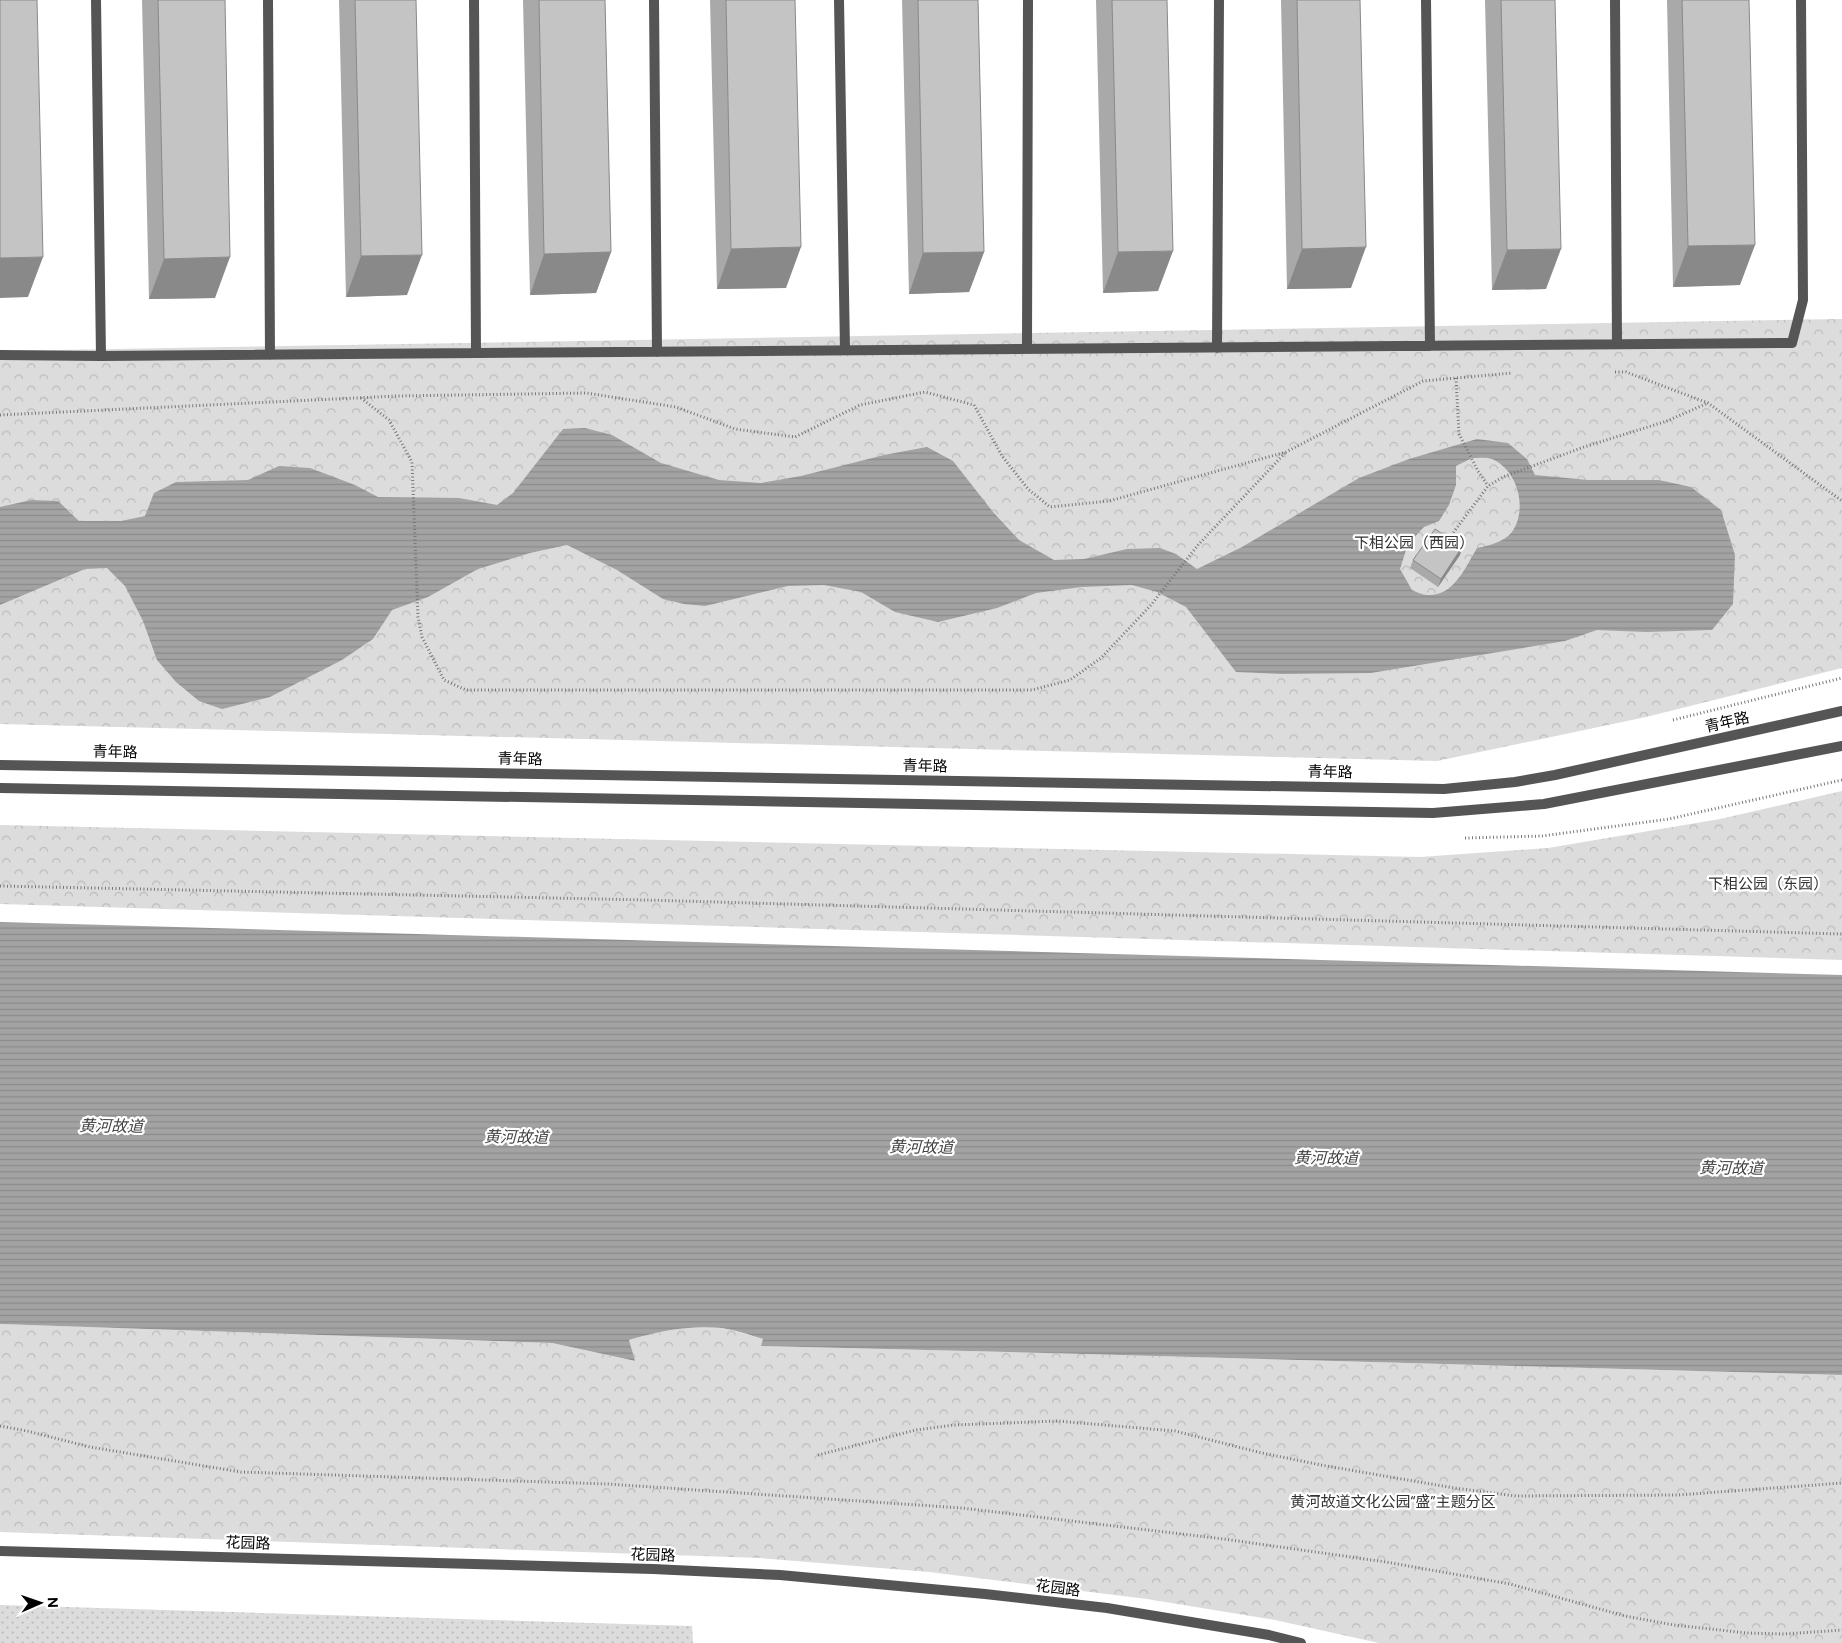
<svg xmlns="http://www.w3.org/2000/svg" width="1842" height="1643" font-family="Figtree,'Noto Sans SC',sans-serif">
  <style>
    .grass { fill: url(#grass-dots) }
    .forest { fill: url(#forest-crowns) }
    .water { fill: url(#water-rules); fill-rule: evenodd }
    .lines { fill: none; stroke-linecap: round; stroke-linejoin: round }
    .path { stroke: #777; stroke-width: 3; stroke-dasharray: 1 2.5; stroke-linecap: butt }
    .service { stroke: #555; stroke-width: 10 }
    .minor { stroke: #555; stroke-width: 10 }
    .tertiary { stroke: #555; stroke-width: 10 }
    .wall { fill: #a9a9a9 }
    .shaded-wall { fill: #898989 }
    .building { fill: #c4c4c4; stroke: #898989 }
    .labels { text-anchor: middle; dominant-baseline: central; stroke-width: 4.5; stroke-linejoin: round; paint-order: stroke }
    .park-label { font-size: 15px; fill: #333; stroke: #fff }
    .street-label { font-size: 15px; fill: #000; stroke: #fff }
    .water-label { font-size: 16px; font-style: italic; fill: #444; stroke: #fff }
  </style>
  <defs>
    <pattern id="grass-dots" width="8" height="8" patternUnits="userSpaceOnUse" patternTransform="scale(1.25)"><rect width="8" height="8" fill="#dcdcdc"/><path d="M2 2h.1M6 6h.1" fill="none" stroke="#bbb" stroke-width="1.8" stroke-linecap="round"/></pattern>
    <pattern id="forest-crowns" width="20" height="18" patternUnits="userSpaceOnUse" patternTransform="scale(1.25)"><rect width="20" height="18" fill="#dcdcdc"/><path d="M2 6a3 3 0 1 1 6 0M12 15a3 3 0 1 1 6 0" fill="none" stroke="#bbb"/></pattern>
    <pattern id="water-rules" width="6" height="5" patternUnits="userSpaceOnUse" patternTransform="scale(1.25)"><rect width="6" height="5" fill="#a3a3a3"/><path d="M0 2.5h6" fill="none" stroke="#8b8b8b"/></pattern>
  </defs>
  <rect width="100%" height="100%" fill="#fff"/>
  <path class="grass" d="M0 1605 692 1626 693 1643H0Z"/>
  <path class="forest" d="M1842 319V668L1646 717 1437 761 0 724V351Z
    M1842 791V960L0 904V825L1420 857 1548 848 1720 819Z
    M0 1324 552 1343 634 1361 629 1340C659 1331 690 1325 722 1328 736 1330 750 1336 763 1339L762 1346 1084 1354 1842 1375V1643H1379L1275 1620 1147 1599 929 1572 760 1558 0 1532Z"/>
  <path class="water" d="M585 428 612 435 661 463 719 480 761 483 801 476 884 455 927 447 953 461 993 512 1019 540 1054 560 1084 559 1127 549 1160 548 1176 554 1197 569 1242 547 1359 478 1409 459 1477 439 1508 443 1527 459 1535 475 1588 480H1659L1691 487 1721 510 1735 555 1733 604 1712 630 1646 632 1597 630 1565 641 1371 673 1282 674 1236 672 1186 607 1157 592 1132 585 1082 587 1036 593 997 608 938 622 895 612 861 592 824 585 788 586 705 606 684 604 663 599 617 570 567 545 530 553 478 569 428 597 392 610 373 639 342 660 270 697 222 709 199 701 176 682 157 660 143 621 125 586 107 568 85 569 0 605V507L31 500 58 501 79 521H121L145 516 154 493 176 482 248 480 279 466 310 468 355 485 378 497 459 498 497 505 513 493 563 429ZM1472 458C1478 458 1487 457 1492 459 1518 470 1528 509 1512 532 1504 542 1488 546 1477 548 1466 566 1454 597 1427 595 1422 595 1417 592 1412 590L1400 569 1408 544 1424 527 1439 521 1449 505 1456 485V466Z
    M0 922 1842 975V1375L1084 1354 761 1346 763 1339C750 1335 735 1330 722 1328 690 1325 659 1331 629 1340L635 1361 552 1343 0 1324Z"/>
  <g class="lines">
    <path class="path" d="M1615 372H1626L1708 403 1842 501
      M1456 378 1459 434 1478 471 1488 486
      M361 398 389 420 412 462 418 617 422 637 444 680 466 690H1032L1070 680 1101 658 1151 605 1198 545 1286 452
      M0 415 397 396 586 393 676 407 735 429 795 437 860 405 925 392 974 405 1002 456 1028 489 1050 507 1109 501 1286 452 1423 381 1512 373
      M1447 541 1488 486 1503 477 1584 447 1667 421 1708 403
      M1673 720 1842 678
      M1465 838 1542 836 1669 819 1842 780
      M0 886 646 900 1842 934
      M0 1426 27 1431 90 1447 241 1472 608 1484 962 1508 1224 1539 1386 1562 1510 1584 1625 1616 1674 1625 1747 1633 1784 1634 1842 1630
      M818 1455 916 1430 954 1425 1057 1421 1175 1431 1262 1453 1321 1465 1454 1488 1516 1496 1678 1495 1842 1483"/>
    <path class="service" d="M96 0 101 356
      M268 0 270 355
      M474 0 476 353
      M654 0 657 352
      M839 0 845 350
      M1426 0 1430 346
      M1615 0 1617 344
      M1217 348 1219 0
      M1027 349 1028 0
      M0 355 101 356 1792 343 1803 300 1801 0"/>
    <path class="minor" d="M0 1551 653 1569 780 1575 985 1594 1107 1608 1269 1635 1301 1643"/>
    <path class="tertiary" d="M0 765 1444 789 1515 782 1555 775 1842 711
      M0 788 1433 813 1544 804 1842 746"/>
  </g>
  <path class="wall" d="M142 0H225L215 298 149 299Z
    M339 0H416L407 295 346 297Z
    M523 0H605L611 252 596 293 530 295Z
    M710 0H795L786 288 717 289Z
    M902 0H978L984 252 969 292 909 294Z
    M1096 0H1167L1158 291 1103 293Z
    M1281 0H1360L1351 288 1287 289Z
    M1485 0H1555L1546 289 1492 290Z
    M1667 0H1749L1740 285 1673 287Z
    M1462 547 1460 555 1438 587 1410 568 1413 560Z"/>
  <path class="shaded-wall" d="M1755 245 1740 285 1673 287 1688 246Z
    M801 247 786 288 717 289 731 249Z
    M1366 247 1351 288 1287 289 1302 249Z
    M1561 249 1546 289 1492 290 1507 250Z
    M1173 251 1158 291 1103 293 1118 252Z
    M611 252 596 293 530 295 544 254Z
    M984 252 969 292 909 294 923 253Z
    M422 255 407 295 346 297 361 256Z
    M43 257 28 297 0 298V258Z
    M230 257 215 298 149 299 164 259Z
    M1462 547 1460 555 1438 587 1441 579Z"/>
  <path class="building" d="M0 0H37L43 257 0 258Z
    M158 0H225L230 257 164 259Z
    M355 0H416L422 255 361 256Z
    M539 0H605L611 252 544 254Z
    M726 0H795L801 247 731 249Z
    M918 0H978L984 252 923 253Z
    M1112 0H1167L1173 251 1118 252Z
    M1297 0H1360L1366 247 1302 249Z
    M1501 0H1555L1561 249 1507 250Z
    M1682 0H1749L1755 245 1688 246Z
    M1435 529 1462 547 1441 579 1413 560Z"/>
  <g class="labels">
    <g class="park-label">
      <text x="1414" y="543">下相公园（西园）</text>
      <text x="1768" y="884">下相公园（东园）</text>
      <text x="1393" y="1502">黄河故道文化公园“盛”主题分区</text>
    </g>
    <g class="street-label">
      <text transform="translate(1727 722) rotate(-13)">青年路</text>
      <text transform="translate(115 752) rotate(1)">青年路</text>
      <text transform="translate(520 759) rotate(1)">青年路</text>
      <text transform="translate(925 766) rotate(1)">青年路</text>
      <text transform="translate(1330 772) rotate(1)">青年路</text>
      <text transform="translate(248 1543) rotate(2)">花园路</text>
      <text transform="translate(653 1555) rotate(2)">花园路</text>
      <text transform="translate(1058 1588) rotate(7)">花园路</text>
    </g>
    <g class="water-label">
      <text transform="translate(111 1126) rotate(1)">黄河故道</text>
      <text transform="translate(516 1137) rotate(1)">黄河故道</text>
      <text transform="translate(921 1147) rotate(1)">黄河故道</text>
      <text transform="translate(1326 1158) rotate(1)">黄河故道</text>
      <text transform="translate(1731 1168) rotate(1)">黄河故道</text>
    </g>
  </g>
  <g transform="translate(40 1603) rotate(88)" stroke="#ffffff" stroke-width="4" paint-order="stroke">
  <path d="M0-4L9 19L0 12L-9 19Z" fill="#000000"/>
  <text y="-8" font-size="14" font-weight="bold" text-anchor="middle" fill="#000000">N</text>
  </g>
</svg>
